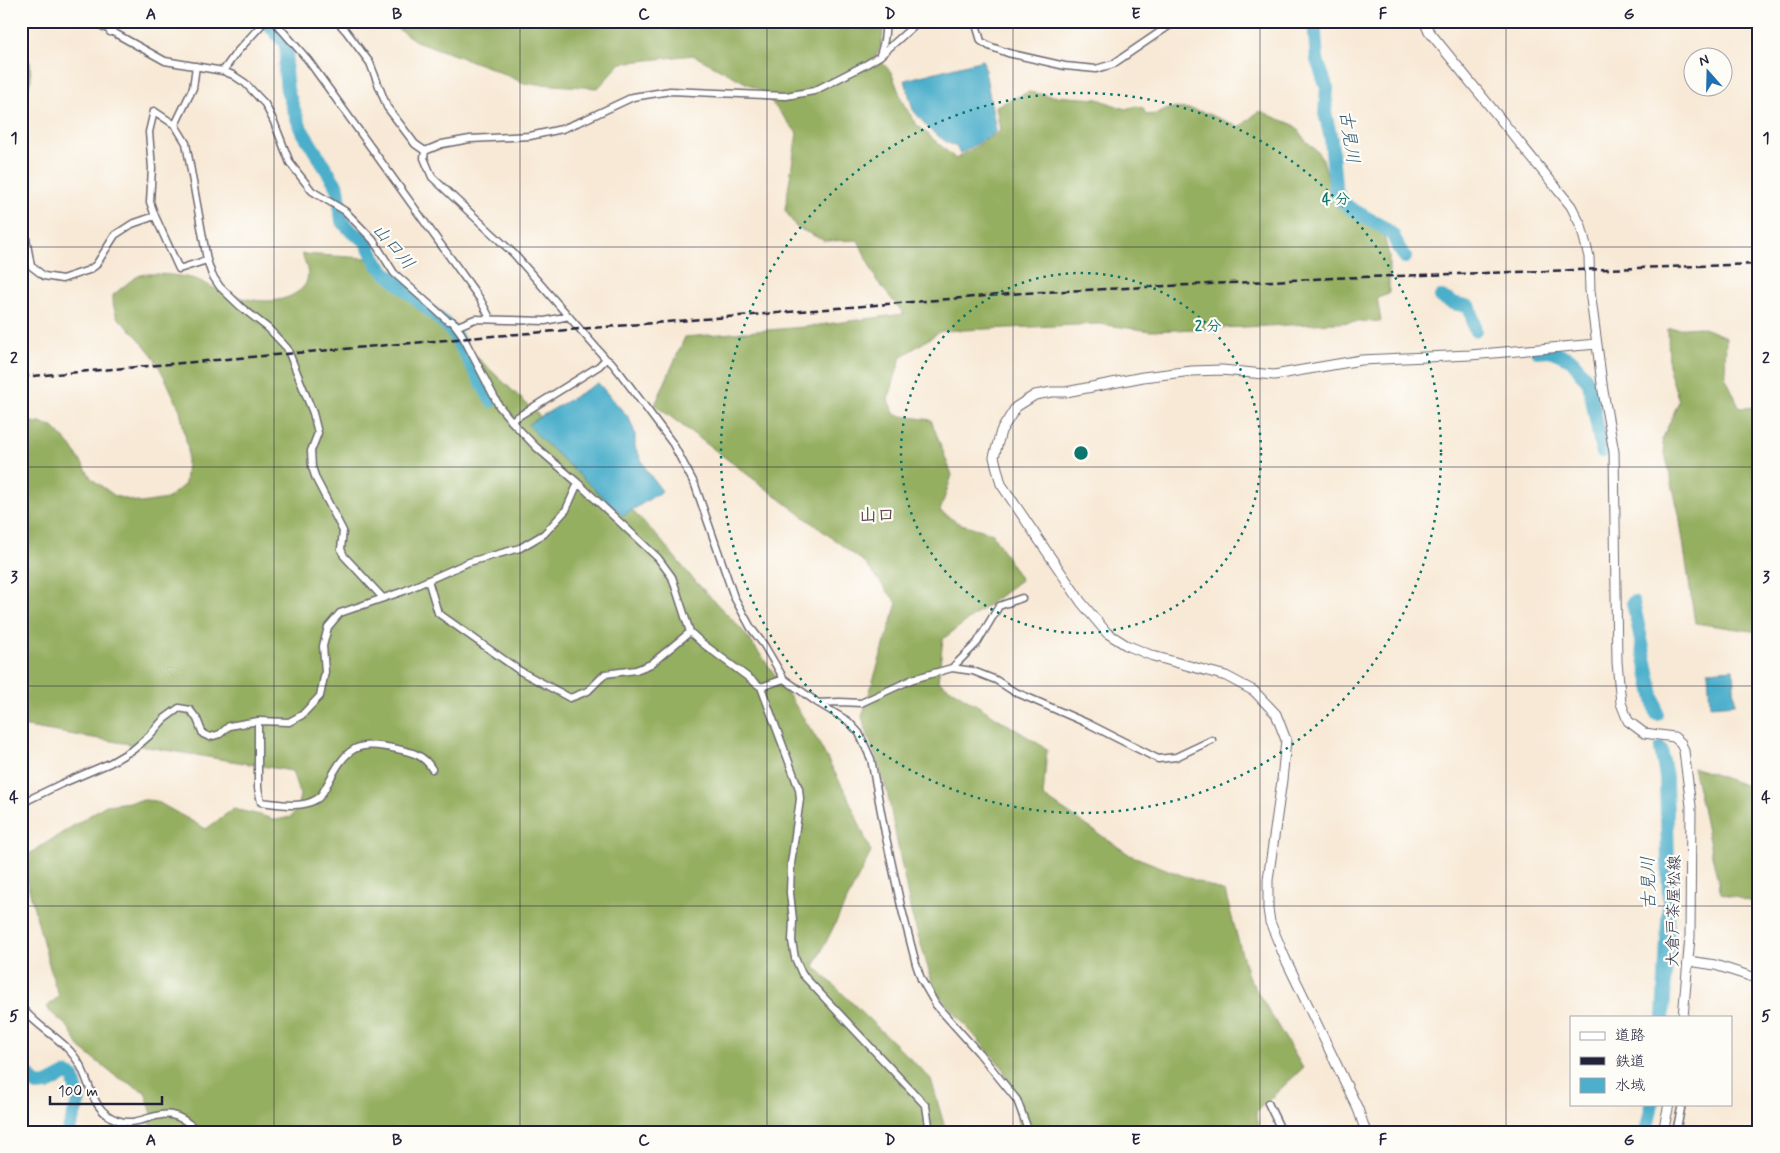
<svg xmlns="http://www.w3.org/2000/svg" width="1780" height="1153" font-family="Mynerve,'Klee One',sans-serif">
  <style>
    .forest { fill: #95af61; stroke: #5c684e }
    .water { fill: #4cafcb; stroke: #376883 }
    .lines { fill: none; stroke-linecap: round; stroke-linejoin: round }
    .river { stroke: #4cafcb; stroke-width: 14 }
    .street-casing { stroke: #6d6871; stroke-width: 9 }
    .secondary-casing { stroke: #6d6871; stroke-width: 11 }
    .street { stroke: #fff; stroke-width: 6 }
    .secondary { stroke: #fff; stroke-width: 9 }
    .rail { stroke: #22223b; stroke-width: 2.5; stroke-dasharray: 8 4; stroke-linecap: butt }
    .grid { fill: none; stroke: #22223b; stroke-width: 1; stroke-opacity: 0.55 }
    .ring { fill: none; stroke: #0f766e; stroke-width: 2.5; stroke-dasharray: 2.5 5 }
    .labels { text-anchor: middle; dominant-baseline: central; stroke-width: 4.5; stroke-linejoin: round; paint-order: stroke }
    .street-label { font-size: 16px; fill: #22223b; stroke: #fdfcf7 }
    .water-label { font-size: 18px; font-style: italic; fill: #335a75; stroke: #fdfcf7 }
    .neighbourhood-label { font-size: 18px; font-weight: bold; fill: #634850; stroke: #fdfcf7 }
    .centre { fill: #0f766e; stroke: #fdfcf7; stroke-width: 2.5 }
    .ring-label { font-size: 15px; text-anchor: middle; font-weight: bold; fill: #0f766e; stroke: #fdfcf7; stroke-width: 4.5; stroke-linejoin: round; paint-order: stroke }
    .neatline { fill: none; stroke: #22223b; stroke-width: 2 }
    .grid-label { font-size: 16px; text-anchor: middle; font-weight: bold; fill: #22223b }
  </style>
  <rect width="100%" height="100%" fill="#fdfcf7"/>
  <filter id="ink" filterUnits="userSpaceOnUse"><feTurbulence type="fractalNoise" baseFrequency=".02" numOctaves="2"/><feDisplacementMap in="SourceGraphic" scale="10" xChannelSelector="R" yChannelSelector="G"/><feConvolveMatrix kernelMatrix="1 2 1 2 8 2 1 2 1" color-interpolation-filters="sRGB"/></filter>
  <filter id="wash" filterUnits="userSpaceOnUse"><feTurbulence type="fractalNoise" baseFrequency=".0096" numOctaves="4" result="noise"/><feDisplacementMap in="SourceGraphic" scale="20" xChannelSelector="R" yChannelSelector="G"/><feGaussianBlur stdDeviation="1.12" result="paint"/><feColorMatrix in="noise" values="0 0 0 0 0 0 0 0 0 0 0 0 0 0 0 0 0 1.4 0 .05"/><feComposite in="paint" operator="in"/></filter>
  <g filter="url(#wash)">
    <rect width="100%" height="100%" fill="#f8e9d6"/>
    <path class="forest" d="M400 21H839L852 31 860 21H881C885 35 882 44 876 56L891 72 904 105 917 125 956 159 1000 131 996 106 1029 92 1051 96 1098 99 1125 109 1137 106 1143 108 1146 115 1157 114 1170 108 1190 109 1206 113 1240 127 1259 111 1294 125 1305 140 1316 150 1323 159 1335 205 1351 216 1376 228 1384 236 1389 256V294L1377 298 1381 321 1151 331 1099 324 941 331 901 357 888 400 895 415 931 420 952 475 940 511 958 523 992 533 1021 580 943 639 938 681 1047 749 1043 796 1130 855 1225 892 1248 976 1303 1068 1256 1112 1260 1132H1022L1003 1068 935 991 911 912 887 791 862 717 897 603 864 562 655 405 685 337 804 327 904 314 877 281 858 240 825 241 796 227 785 210 797 133 763 92 693 55 621 63 598 88 524 83 488 67 416 41 392 25Z
      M21 58 30 62 31 79 25 98 21 99Z
      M302 254 366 258 466 347 544 420 658 537 693 579 744 632 783 686 815 736 847 795 871 852 814 966 931 1079 946 1132H149L152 1114 145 1092 114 1075 80 1048 68 1027 46 1008 59 996 54 983 21 859 106 805 145 800 156 801 206 829 233 809 260 815 276 820 291 817 297 809 300 795 292 771 21 726V421L40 423 53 427 71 446 92 479 115 496 141 503 167 499 185 484 188 450 180 410 166 380 153 356 135 334 117 317 113 304V295C121 289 132 278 141 275 151 272 185 276 195 279 202 281 209 286 216 289 240 299 273 308 296 293 313 283 308 269 302 254Z
      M1701 327 1726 337 1725 376 1740 408 1759 407V632L1695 623 1679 514 1662 440 1679 401 1669 370 1668 329Z
      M1693 767 1759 790V904L1721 893C1710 851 1703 809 1693 767Z"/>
    <path class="water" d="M983 60 996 131 993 134 960 154 956 146 948 143 930 130 913 110 905 80Z
      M598 383 629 418 635 433V447L647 471 662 491 623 516 541 439 528 424Z
      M1733 669 1735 704 1710 706 1708 671Z"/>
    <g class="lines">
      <path class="river" d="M266 21 285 43 287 51 285 71 287 90 294 110 301 129 338 188 342 221 352 232 365 240 378 265 384 271 444 323 454 334 492 401
        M1314 21 1317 60 1327 88 1325 113 1331 139 1335 185 1339 198 1348 207 1383 227 1393 235 1398 247 1405 257
        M1441 297 1453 303 1470 307 1475 330
        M1537 351 1550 350 1572 360 1589 383 1602 451
        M1633 602 1657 714
        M1661 749 1666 778 1669 902 1663 1017
        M21 1073 30 1077 37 1085 47 1084 66 1074 73 1077 79 1100 68 1132
        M1646 1132 1652 1104"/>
    </g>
  </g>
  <g filter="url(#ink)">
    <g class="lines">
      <g class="street-casing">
        <path id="street" d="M93 21 165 61 223 71 233 75 245 83 265 104 274 122 290 163 312 191 345 211 373 240 394 273 448 321H452L458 326 475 319 545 321 569 316
          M274 21 308 60 480 299 490 318
          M337 21 346 31 370 63 387 107 415 144 425 151
          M975 21 981 41 989 46 1008 53 1065 66 1096 69 1113 64 1176 21
          M110 32 119 21
          M880 55C884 44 886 33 885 21
          M223 71 236 53 265 21
          M175 125 193 88 196 66
          M425 151 424 158 432 177 514 254 606 359 612 363 620 373 673 444 695 485 734 597 751 628 764 645 784 679 818 703 848 721 859 733 871 759 885 833 901 906 916 964 921 979 936 1005 979 1053 1017 1100 1029 1132
          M425 151 442 144 470 139 530 136 562 129 584 120 633 97 670 91 786 96 814 91 865 65 880 56 919 21
          M21 211 31 266 44 276 62 279 89 270 96 265 115 235 132 224 155 216
          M207 260 179 269 155 216 150 202 152 168 149 132 154 111 175 125 186 143 207 260 212 275 220 287 241 307 268 328 287 348 313 413 318 433 311 451 312 467 316 479 343 531 341 549 344 556 383 598
          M452 321 461 333 499 406 514 424 536 447 578 483 658 558 672 577 690 632 702 643 761 687 799 789 800 799 791 864 790 893 793 920 792 941 795 958 802 974 926 1106 930 1132
          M511 421 599 366 606 359
          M428 580 438 613 520 671 570 698 588 691 605 674 636 670 651 664 690 632
          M952 668 977 643 999 606 1022 598
          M761 687 784 679
          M818 703 840 702 861 703 913 679 952 668 973 671 996 680 1013 691 1089 724 1158 759 1176 757 1212 740
          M258 721V788L261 802C279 804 301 809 317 799 322 796 325 788 328 783 347 747 356 740 397 749 412 752 424 755 432 769
          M21 806 28 800 61 784 110 763 134 749 149 736 164 719 179 708 190 710 197 719 203 734 210 737 220 734 229 726 258 721 289 722 302 715 320 696 325 672 323 646 328 627 340 613 404 591 469 562 520 548 544 534 566 510 578 483
          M21 1006C37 1029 65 1038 80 1065 91 1085 92 1111 117 1120 147 1131 163 1094 198 1132
          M1268 1103 1282 1132
          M1676 1132 1682 1104"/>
      </g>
      <g class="secondary-casing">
        <path id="secondary" d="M1424 21 1428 30 1571 206 1581 226 1589 257 1590 291 1603 391 1614 452 1617 662 1621 703 1628 721 1644 733 1674 737 1681 743 1684 751 1691 806 1690 937 1683 1017
          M1689 961 1715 965 1759 979
          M1366 1132 1358 1109 1285 958 1270 922 1268 909V880L1282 780 1286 740 1276 714 1254 691 1226 676 1153 656 1126 645 1107 633 1081 602 1001 484 994 457 1001 431 1016 407 1035 395 1052 392H1066L1143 377 1192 371 1222 370 1274 375 1361 360 1470 355 1597 344
          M1663 1132 1669 1104"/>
      </g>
      <use href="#street" class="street"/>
      <use href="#secondary" class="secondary"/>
      <path class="rail" d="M21 377 469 338 1023 293 1333 278 1759 264"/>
    </g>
  </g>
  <path class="grid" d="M274 21V1132M520 21V1132M767 21V1132M1013 21V1132M1260 21V1132M1506 21V1132M21 247H1759M21 467H1759M21 686H1759M21 906H1759"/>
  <g class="ring">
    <circle cx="1081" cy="453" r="180"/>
    <circle cx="1081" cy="453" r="360"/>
  </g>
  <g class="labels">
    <g class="street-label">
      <text transform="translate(1674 911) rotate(-89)">大倉戸茶屋松線</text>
    </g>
    <g class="water-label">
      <text transform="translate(1349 137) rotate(82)">古見川</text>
      <text transform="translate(393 247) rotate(50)">山口川</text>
      <text transform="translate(1649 883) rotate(-91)">古見川</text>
    </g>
    <g class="neighbourhood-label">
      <text x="877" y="516">山口</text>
    </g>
  </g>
  <circle cx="1081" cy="453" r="8" class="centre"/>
  <g class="ring-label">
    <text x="1336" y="204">4 分</text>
    <text x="1208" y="331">2 分</text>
  </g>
  <rect width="1780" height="1153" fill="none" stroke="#fdfcf7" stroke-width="55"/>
  <rect x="1570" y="1016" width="162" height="90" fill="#fdfcf7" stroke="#a5a5ac"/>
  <rect x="1580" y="1032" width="25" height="8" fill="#ffffff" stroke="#a5a5ac"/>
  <text x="1615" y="1040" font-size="15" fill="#22223b">道路</text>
  <rect x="1580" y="1057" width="25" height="8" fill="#22223b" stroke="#a5a5ac"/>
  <text x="1615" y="1066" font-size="15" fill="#22223b">鉄道</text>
  <rect x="1580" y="1078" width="25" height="15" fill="#4cafcb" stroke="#a5a5ac"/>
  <text x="1615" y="1090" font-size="15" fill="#22223b">水域</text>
  <g transform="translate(1708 72) rotate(340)"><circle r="24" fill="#fdfcf7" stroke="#a5a5ac"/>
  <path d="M0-4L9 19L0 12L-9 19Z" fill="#1f6fb2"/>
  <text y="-8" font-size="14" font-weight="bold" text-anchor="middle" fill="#22223b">N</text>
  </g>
  <path d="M50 1096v8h112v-8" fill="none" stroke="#22223b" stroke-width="2.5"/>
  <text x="58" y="1096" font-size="15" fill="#22223b" stroke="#fdfcf7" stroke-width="4" paint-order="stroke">100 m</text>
  <rect x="28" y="28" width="1724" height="1098" class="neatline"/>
  <g class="grid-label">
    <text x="151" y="19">A</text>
    <text x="397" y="19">B</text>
    <text x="644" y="19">C</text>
    <text x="890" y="19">D</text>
    <text x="1136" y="19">E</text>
    <text x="1383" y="19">F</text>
    <text x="1629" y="19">G</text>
    <text x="14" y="143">1</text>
    <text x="1766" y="143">1</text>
    <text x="14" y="363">2</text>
    <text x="1766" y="363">2</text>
    <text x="14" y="582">3</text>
    <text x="1766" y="582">3</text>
    <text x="14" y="802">4</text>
    <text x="1766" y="802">4</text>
    <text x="14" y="1021">5</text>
    <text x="1766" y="1021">5</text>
    <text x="151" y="1145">A</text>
    <text x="397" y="1145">B</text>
    <text x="644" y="1145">C</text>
    <text x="890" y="1145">D</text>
    <text x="1136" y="1145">E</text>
    <text x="1383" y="1145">F</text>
    <text x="1629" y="1145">G</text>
  </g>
</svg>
